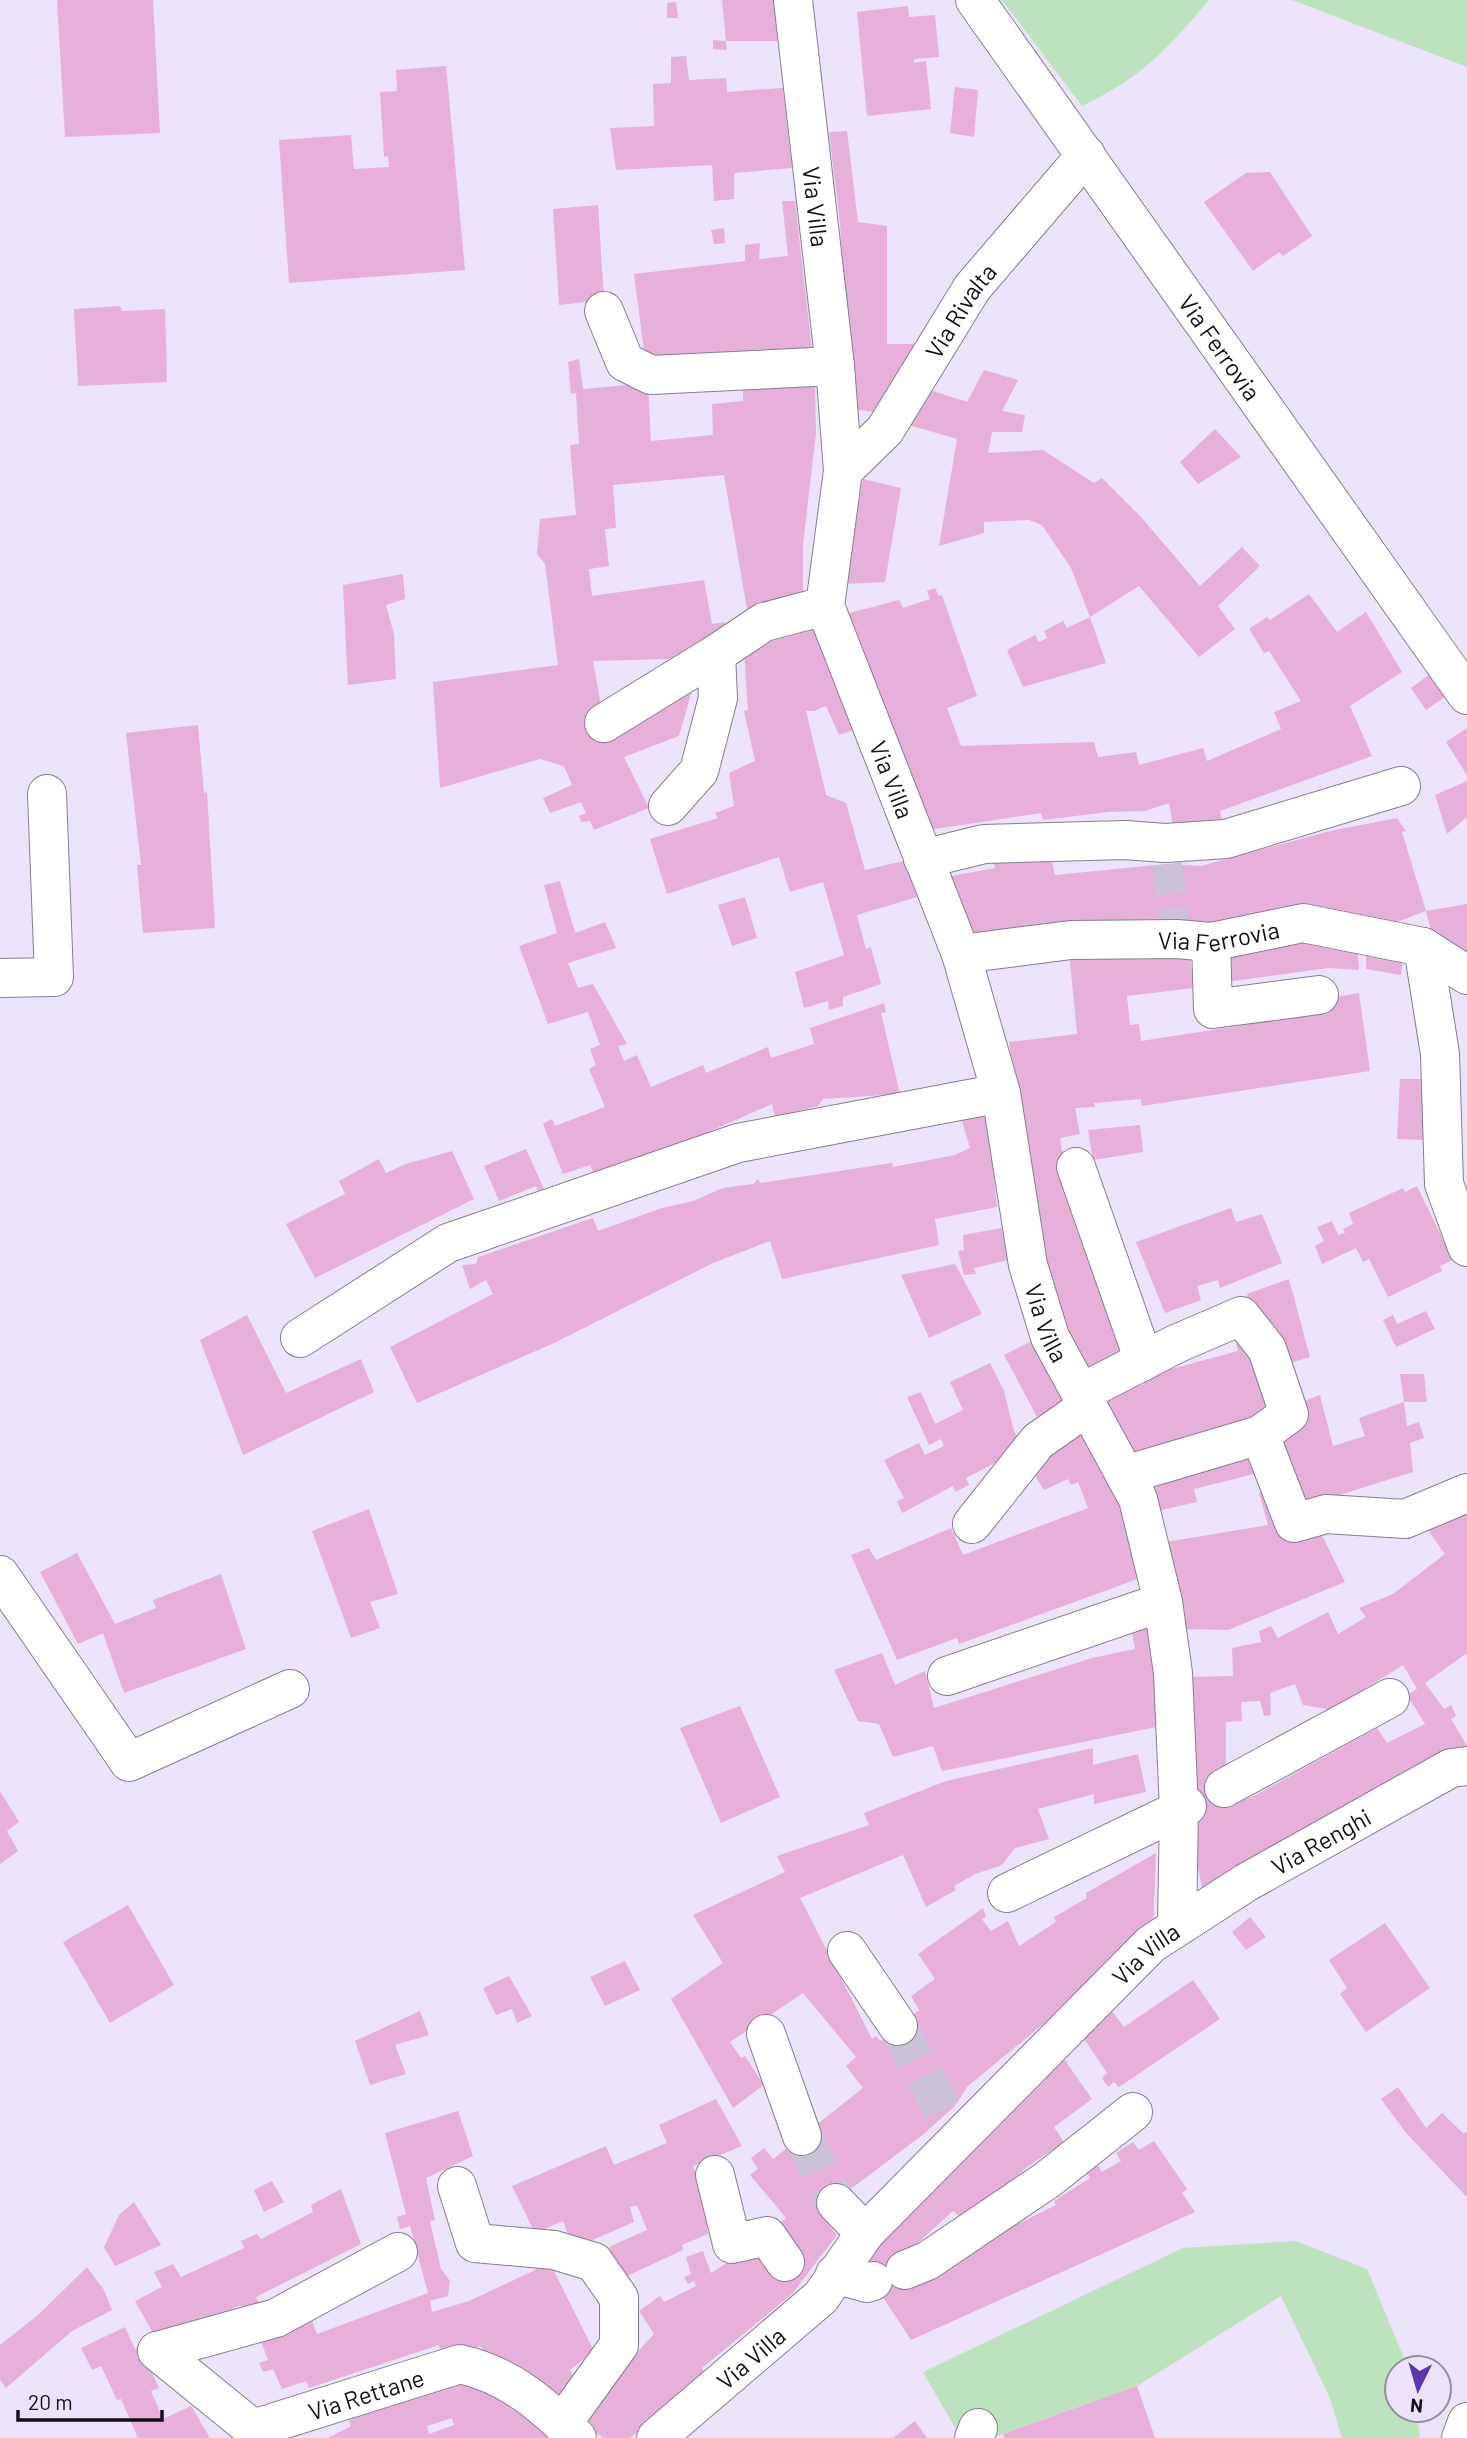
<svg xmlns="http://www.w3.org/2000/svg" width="1467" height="2438" font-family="Barlow,sans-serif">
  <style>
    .green { fill: #bce3bd }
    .building { fill: #e7b0da; fill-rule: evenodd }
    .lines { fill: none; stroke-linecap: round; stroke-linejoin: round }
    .pedestrian-tunnel { stroke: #cbc2d7; stroke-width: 30; stroke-dasharray: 30 15; stroke-linecap: butt }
    .minor-tunnel { stroke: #cbc2d7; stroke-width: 38; stroke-dasharray: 38 19; stroke-linecap: butt }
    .minor-casing { stroke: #877d92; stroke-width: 40 }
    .minor { stroke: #fff; stroke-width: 38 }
    .labels { text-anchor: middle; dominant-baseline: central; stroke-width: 5; stroke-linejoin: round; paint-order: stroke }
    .street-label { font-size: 24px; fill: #130f17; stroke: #ece2f9 }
  </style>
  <rect width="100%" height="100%" fill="#ece2f9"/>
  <path class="green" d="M1002 0H1209C1166 51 1142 77 1082 106Z
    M1292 0H1467V67Z
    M1296 2241 1367 2269 1408 2368H1397V2410H1416L1420 2438H1342L1330 2398 1281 2296 1137 2386 991 2438H961L923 2372 1183 2248Z"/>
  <path class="building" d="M57 0H153L160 133 65 137Z
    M722 0H774L778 41H726L727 50 713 49V40L726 41Z
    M676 2 678 18H667V3Z
    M908 6 909 17 935 15 939 57 914 59V63L926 61 931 109 867 116 857 12Z
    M686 56 689 80 726 78 727 92 783 88 792 168 734 173V199L714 201 712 165 616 170 610 128 654 126 653 84 671 83V57Z
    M446 66 465 270 289 283 279 140 351 135 354 169 389 167 388 156 384 157 380 92 397 91 396 70Z
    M955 87 978 90 974 137 950 133Z
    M847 131 858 222 887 226V344H928L881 413 852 409 840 223 829 132Z
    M1270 172 1312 236 1283 256 1279 252 1253 271 1204 202 1246 173Z
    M782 201H795L812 350 646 366 634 274 745 261V245L760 243 759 259 788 256Z
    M598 205 604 300 559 305 553 209Z
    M724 228 725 243 714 244 711 230Z
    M120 306 122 311 165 309 167 382 78 386 74 309Z
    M579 359 583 389 648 383 651 441 713 435 712 404 743 401V380H815L816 433 803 544V599L752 612 747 609 724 475 613 485 616 528 605 529 609 566 589 569 592 596 704 580 712 624 724 622 731 630 710 648 668 659 593 661 604 723 695 680 679 736 624 757 649 808 594 830 590 821 581 822 579 816 586 813 581 802 550 813 543 798 572 785 564 766 540 759 440 788 433 682 558 665 545 564 537 554 540 519 576 515 570 445 579 444 576 393 571 394 568 362Z
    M984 370 1018 380 1002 411 1025 415 1022 432H992L988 453 1043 450 1094 483 1102 478 1141 517 1200 586 1242 547 1260 566 1218 606 1235 629 1199 657 1139 586 1090 617 1071 568 1042 525 1029 520 984 522V533L939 546 957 439 902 423 924 388 967 402Z
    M1215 429 1241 457 1198 484 1180 462Z
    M863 479 901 488 885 582 844 584Z
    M403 574 405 599 386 605 394 634 396 679 348 685 343 585Z
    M935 588 939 596 942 595 977 696 947 708 961 746 1094 742 1098 757 1136 752 1139 765 1203 748 1207 761 1281 729 1274 712 1301 701 1269 651 1264 653 1249 629 1267 617 1270 620 1309 594 1337 632 1366 612 1402 672 1350 706 1372 756 1220 811 1222 820 1174 833 1169 803 1145 811 1108 812 1043 820 1041 813 928 830 846 614 899 600 903 608 930 599 927 591Z
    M1090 617 1106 663 1023 687 1007 650 1035 635 1039 642 1047 638 1044 631 1063 621 1067 628Z
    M812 620 862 727 839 735 826 706 814 711H806L826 795 846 803 865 870 912 859 924 895 857 915 866 949 871 947 881 984 843 997V1006L829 1010 828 1001 804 1008 795 972 844 955 823 882 790 892 779 857 667 894 650 839 718 818 715 813 734 806 729 773 755 761 744 711 748 710 744 651Z
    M1437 669 1452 692 1426 710 1411 688Z
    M198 725 204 793 207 792 215 928 143 933 137 865H141L126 733Z
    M1467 728V775L1446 742Z
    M1467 781V817L1447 834 1435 795Z
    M1397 818 1406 831 1402 832 1426 911 1386 926 965 936 946 877 995 868 993 859 1051 856 1055 875 1167 864 1201 866 1330 831Z
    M560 881 575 933 605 922 616 948 568 963 578 988 593 984 627 1044 618 1046 624 1061 637 1055 651 1087 703 1065 706 1073 768 1047 771 1058 814 1044 810 1028 884 1003 886 1012 881 1013 900 1094 823 1099 818 1106 775 1117 772 1104 597 1181 590 1165 563 1174 543 1124 552 1119 555 1126 605 1107 589 1069 596 1065 590 1049 600 1045 588 1012 548 1024 519 946 557 933 544 885Z
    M745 897 757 938 732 946 718 905Z
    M1467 904V958L1435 946 1426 911Z
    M1357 941 1359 970 1328 968 1226 982 1222 962 1241 944Z
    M1366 942 1403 957 1401 975 1366 969Z
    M1151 946 1190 959 1194 988 1127 996 1130 1025 1139 1024 1141 1041 1330 1012V998L1359 993 1370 1071 1142 1106 1141 1099 1094 1103 1095 1107 1075 1108 1080 1134 1060 1138 1066 1181 1076 1228 1124 1352 1111 1366 1084 1368 1037 1250 1009 1042 1077 1034 1069 951Z
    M1400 1079H1429L1427 1140 1397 1139Z
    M987 1107 997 1207 935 1219 939 1245 782 1279 770 1241 713 1263 554 1343 417 1403 390 1347 493 1294 486 1280 470 1289 462 1265 476 1264 478 1257 593 1218 598 1231 662 1208 693 1201 723 1188 753 1184 758 1179 760 1183 892 1163 893 1167 955 1155 970 1148 961 1117Z
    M1140 1125 1143 1152 1093 1160 1088 1130Z
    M526 1149 544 1189 538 1191 536 1186 499 1201 484 1166Z
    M452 1151 474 1199 315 1278 286 1224 345 1194 339 1181 379 1159 386 1173 406 1164Z
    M1417 1186 1453 1260 1440 1266 1442 1271 1388 1297 1369 1259 1363 1262 1356 1248 1322 1264 1315 1246 1324 1241 1317 1227 1332 1221 1338 1235 1345 1233 1343 1229 1353 1224 1349 1213 1403 1188 1405 1192Z
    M1231 1208 1236 1222 1262 1214 1282 1263 1220 1288 1218 1280 1197 1286 1201 1300 1165 1313 1136 1242Z
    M1002 1228 1008 1260 974 1268 976 1274 964 1275 958 1251 964 1250 963 1235Z
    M955 1264 982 1314 929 1338 901 1275Z
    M1289 1279 1310 1357 1284 1365 1258 1327 1247 1294Z
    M1426 1311 1435 1329 1396 1347 1383 1320 1393 1315 1397 1324Z
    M247 1315 286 1393 361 1359 374 1392 243 1455 200 1340Z
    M1036 1339 1066 1403 1037 1417 1004 1355Z
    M1243 1341 1250 1348 1272 1417 1133 1457 1101 1397 1144 1384 1142 1377 1238 1351 1236 1344Z
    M990 1363 1004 1391 1013 1428 1022 1449 966 1478 969 1485 955 1492 953 1486 902 1513 897 1501 904 1498 884 1460 919 1443 925 1455 944 1446 941 1439 929 1445 907 1397 921 1392 935 1424 963 1410 950 1382Z
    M1400 1374H1424L1427 1402H1404L1407 1426 1419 1422 1424 1438 1410 1443 1413 1472 1301 1507 1275 1439 1299 1403 1320 1395 1333 1446 1365 1436 1359 1418 1404 1402Z
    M1083 1431 1117 1498 1143 1577 959 1644 957 1638 897 1660 851 1555 869 1548 876 1560 951 1528 963 1555 1088 1508 1078 1482 1071 1485 1068 1479 1044 1490 1031 1469Z
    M1247 1451 1254 1474 1194 1489 1197 1502 1153 1512 1144 1481Z
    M1271 1487 1319 1529 1345 1582 1228 1630 1182 1629 1160 1543 1268 1525 1259 1493Z
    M369 1509 398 1594 370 1602 380 1628 351 1638 312 1531Z
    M1467 1510V1653L1425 1683 1444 1709 1451 1705 1456 1716 1451 1719 1467 1746V1754L1203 1892 1189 1823 1186 1677 1233 1676 1232 1648 1261 1642 1259 1631 1271 1626 1278 1638 1328 1612 1338 1634 1366 1617 1359 1608 1393 1594 1445 1554 1425 1526ZM1403 1665 1417 1689 1407 1695 1425 1724 1387 1743 1377 1728 1254 1796 1226 1807V1722L1242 1721 1241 1702 1260 1701 1264 1716 1271 1715 1270 1693 1295 1684 1303 1705 1332 1710Z
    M77 1553 115 1624 156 1608 153 1600 221 1574 246 1649 124 1693 103 1633 78 1644 40 1572Z
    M1149 1624 1161 1726 942 1771 933 1746 893 1757 879 1724 858 1721 834 1670 882 1653 895 1685 925 1671 934 1708 1092 1658 1135 1649 1131 1627Z
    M740 1706 780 1797 721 1823 680 1728Z
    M1093 1748V1765L1138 1754 1146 1792 1094 1804V1794L1038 1809 1049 1839 1015 1848 1002 1865 975 1874 954 1886 956 1890 926 1907 903 1855 800 1898 872 2039 876 2036 880 2041 919 2010 911 1996 935 1979 918 1954 983 1908 986 1917 982 1919 991 1931 1008 1921 1019 1946 1056 1922 1054 1917 1087 1898 1086 1893 1156 1853 1153 1933 967 2087 955 2106 925 2133 819 2213 837 2235 792 2294 702 2368 706 2377 630 2438H603L585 2424 628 2362 654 2334 639 2311 660 2296 664 2302 696 2286 694 2281 688 2284 684 2277 691 2274 686 2257 703 2251 711 2273 752 2247 786 2218 750 2175 758 2169 751 2158 764 2148 773 2159 863 2088 846 2066 856 2057 803 1993 730 2042 741 2058 745 2056 764 2085 733 2108 671 1999 723 1963 693 1915 785 1872 777 1856 869 1825 864 1813 946 1781Z
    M0 1791 19 1822 7 1831 18 1851 0 1864Z
    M128 1905 174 1985 110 2023 63 1942Z
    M1250 1917 1266 1937 1246 1950 1232 1932Z
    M1385 1923 1430 1988 1366 2032 1340 1994 1347 1988 1329 1960Z
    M625 1961 640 1990 605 2006 590 1977Z
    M509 1976 532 2016 517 2023 512 2009 496 2015 483 1988Z
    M1193 1980 1220 2019 1119 2087 1114 2082 1108 2087 1102 2078 1107 2073 1084 2039 1112 2011 1124 2027Z
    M420 2011 429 2035 395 2045 406 2074 370 2085 355 2041Z
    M1064 2059 1092 2099 1054 2127 1064 2142 1027 2167 979 2209 962 2219 953 2211 914 2246 999 2233 1056 2205 1054 2201 1090 2178 1081 2165 1093 2157 1102 2172 1121 2161 1116 2153 1133 2142 1139 2150 1154 2141 1187 2189 1182 2193 1195 2212 911 2340 860 2262Z
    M1398 2087 1426 2128 1442 2113 1464 2134 1467 2131V2197L1406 2133 1381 2099Z
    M716 2099 742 2146 693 2166 714 2216 716 2227 707 2229 708 2234 682 2245 683 2250 623 2278 609 2247 647 2230 637 2205 630 2207 634 2222 574 2248 563 2221 535 2233 512 2186 606 2146 614 2165 667 2143 659 2125Z
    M458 2111 473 2156 426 2178 435 2220 430 2221 441 2269 450 2281 448 2296 430 2301 432 2312 469 2301 550 2263 594 2351 570 2370 577 2383 560 2408 484 2353 481 2346 442 2354 439 2345 309 2388 306 2381 282 2389 273 2369 263 2372 259 2363 268 2360 260 2339 311 2318 317 2334 428 2293 410 2226 400 2229 397 2217 406 2214 385 2133Z
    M272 2181 284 2202 264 2212 254 2190Z
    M341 2189 361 2244 256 2297 261 2307 246 2315 240 2305 159 2344 135 2301 162 2287 154 2272 173 2264 181 2277 244 2248 241 2241 257 2234 261 2239 313 2212 311 2205Z
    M134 2202 161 2245 115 2266 104 2247 119 2215Z
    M87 2267 104 2290 112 2310 72 2331 6 2388 0 2380V2345L38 2315Z
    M125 2327 135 2349 140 2346 159 2388 151 2391 163 2419 191 2406 210 2438H138L121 2399 117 2400 101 2366 92 2370 81 2348Z
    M463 2372 568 2438H328L351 2426 345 2408ZM452 2418 454 2425 429 2434 427 2426Z
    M1137 2386 1155 2438H1005L1003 2434Z
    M915 2421 927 2438H893Z"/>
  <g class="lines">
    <path class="pedestrian-tunnel" d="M1167 864 1175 926"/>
    <path class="minor-tunnel" d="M898 2026 945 2115
      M802 2136 836 2203"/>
    <g class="minor-casing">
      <g id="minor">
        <path id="s1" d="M793 0 835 366 843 471 825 606 961 954 1001 1093 1028 1265 1050 1337 1138 1499 1163 1602 1173 1673 1179 1810 1177 1925"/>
        <path id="s2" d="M975 0 1467 695"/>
        <path d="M604 311 625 362 651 375 835 366"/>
        <path id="s3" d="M843 471 885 430 972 288 1086 155"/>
        <path d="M604 723 716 654"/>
        <path d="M668 806 699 771 718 698 716 654 764 622 825 606"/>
        <path d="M923 859 984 844 1125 840 1165 843 1226 839 1401 786"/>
        <path d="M1211 942 1213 1009 1319 995"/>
        <path d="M1423 947 1440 1054 1444 1184 1467 1247"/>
        <path id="s4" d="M961 954 1071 940 1177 939 1211 942 1303 923 1423 947 1467 975"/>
        <path d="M0 978 54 977 47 794"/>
        <path d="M1076 1167 1144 1361"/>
        <path d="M300 1338 448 1243 738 1143 1001 1093"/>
        <path d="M1081 1393 1176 1344 1241 1316 1267 1349 1289 1414 1260 1435"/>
        <path d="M1125 1475 1260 1435 1294 1523 1326 1514 1405 1519 1467 1493"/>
        <path d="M972 1524 1038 1441 1088 1406"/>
        <path d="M0 1575 129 1762 290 1689"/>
        <path d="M947 1676 1163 1602"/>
        <path d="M1224 1788 1390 1698"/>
        <path d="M1007 1893 1187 1806"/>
        <path d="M847 1951 898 2026"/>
        <path d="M766 2034 802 2136"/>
        <path d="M715 2175 732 2244 767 2236 785 2262"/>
        <path d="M457 2186 475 2243 554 2250 594 2262 619 2298V2345L562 2424"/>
        <path d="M836 2203 865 2233"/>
        <path d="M905 2270 927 2261 1047 2180 1133 2112"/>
        <path d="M835 2274 867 2283 873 2281"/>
        <path id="s5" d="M157 2351 253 2429 460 2364C509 2375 542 2404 577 2438"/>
        <path d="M157 2351 276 2318 398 2252"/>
        <path id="s6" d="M656 2438 821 2297 865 2233 1151 1944 1247 1882 1451 1768 1467 1766"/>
        <path d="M974 2438 978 2428"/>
        <path d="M1461 2438 1467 2422"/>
      </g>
    </g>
    <use href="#minor" class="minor"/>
  </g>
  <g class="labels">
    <g class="street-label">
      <text stroke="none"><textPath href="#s1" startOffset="208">Via Villa</textPath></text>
      <text stroke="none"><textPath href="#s3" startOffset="200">Via Rivalta</textPath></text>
      <text stroke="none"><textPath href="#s2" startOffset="425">Via Ferrovia</textPath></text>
      <text stroke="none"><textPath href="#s1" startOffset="796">Via Villa</textPath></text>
      <text stroke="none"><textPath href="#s4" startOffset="259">Via Ferrovia</textPath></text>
      <text stroke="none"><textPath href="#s1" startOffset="1363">Via Villa</textPath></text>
      <text stroke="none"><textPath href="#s6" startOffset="900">Via Renghi</textPath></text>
      <text stroke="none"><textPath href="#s6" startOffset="691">Via Villa</textPath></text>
      <text stroke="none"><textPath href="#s6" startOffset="124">Via Villa</textPath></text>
      <text stroke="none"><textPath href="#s5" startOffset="242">Via Rettane</textPath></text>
    </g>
  </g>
  <g transform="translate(1418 2389) rotate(185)"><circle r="33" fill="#ece2f9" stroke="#958e9f" stroke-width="2"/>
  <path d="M0-5L12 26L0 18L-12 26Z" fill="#5c36ae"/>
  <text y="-10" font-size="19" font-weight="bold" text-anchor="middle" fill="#130f17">N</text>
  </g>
  <path d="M18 2410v10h144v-10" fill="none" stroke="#130f17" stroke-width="3.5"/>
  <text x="28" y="2410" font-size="21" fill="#130f17" stroke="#ece2f9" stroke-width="5" paint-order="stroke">20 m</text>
</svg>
